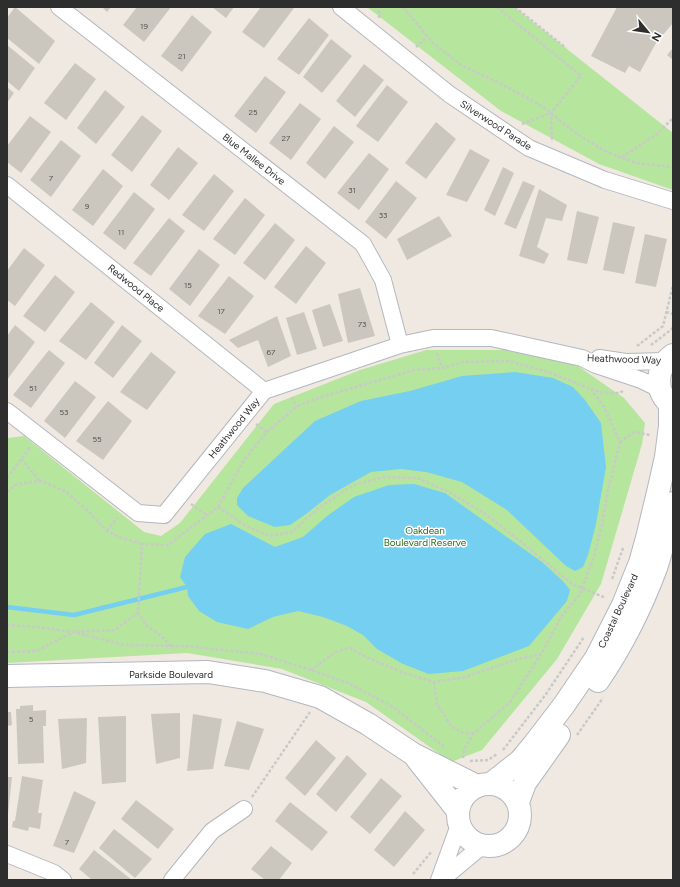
<svg xmlns="http://www.w3.org/2000/svg" width="680" height="887" font-family="Figtree,sans-serif">
  <style>
    .green { fill: #b6e59e }
    .water { fill: #75cff0 }
    .lines { fill: none; stroke-linecap: round; stroke-linejoin: round }
    .stream { stroke: #75cff0; stroke-width: 4.5 }
    .building { fill: #cbc7bf }
    .street-casing { stroke: #b4b7c1; stroke-width: 18 }
    .secondary-casing { stroke: #b4b7c1; stroke-width: 24 }
    .path { stroke: #c9c9c9; stroke-width: 2.5; stroke-dasharray: 3 2; stroke-linecap: butt }
    .street { stroke: #fff; stroke-width: 16 }
    .secondary { stroke: #fff; stroke-width: 22 }
    .labels { text-anchor: middle; dominant-baseline: central; stroke-width: 3; stroke-linejoin: round; paint-order: stroke }
    .number-label { font-size: 8px; fill: #555452 }
    .street-label { font-size: 10px; fill: #2e2e2e; stroke: #fff }
    .park-label { font-size: 10px; fill: #2c6e1b; stroke: #fff }
  </style>
  <rect width="100%" height="100%" fill="#efe9e1"/>
  <path class="green" d="M367 7H514L673 133V190L599 164 501 111Z
    M426 350H504L575 364 624 398 645 423 642 444 601 584 557 659 482 750 451 762 366 702 282 669 187 653 7 663V439L8 438 24 436 144 532 161 536 180 523 274 404 360 370Z"/>
  <path class="water" d="M515 372 553 378 573 387 585 400 601 423 606 467 596 524 588 555 583 567 575 571 566 566 507 510 462 482 426 472 401 469 371 472 330 495 306 514 290 525 275 527 248 516 237 505V498L243 488 315 421 361 401 410 391 462 376Z
    M414 484 445 493 542 562 564 582 570 590 567 601 529 646 463 671 429 674 403 664 377 649 363 635 347 626 323 617 298 611 273 617 248 629 217 622 199 611 188 596 187 587 180 577 185 557 205 534 231 524 275 547 303 537 327 516 354 497 389 485Z"/>
  <g class="lines">
    <path class="stream" d="M7 607 74 615 187 587"/>
  </g>
  <path class="building" d="M15 7 55 41 39 64 7 38V18Z
    M102 7H111L107 12Z
    M137 7H171L144 42 123 25Z
    M212 7H234L226 18Z
    M261 7 294 8 264 48 242 32Z
    M617 7H673V23L656 43 640 72 629 66 625 73 591 56Z
    M192 15 212 32 182 72 161 56Z
    M309 18 329 35 299 75 277 59Z
    M331 39 352 56 322 93 303 77Z
    M7 45 35 68 19 91 7 81Z
    M673 48V60L667 55Z
    M75 63 96 79 66 120 44 103Z
    M364 64 384 80 355 117 336 101Z
    M265 76 286 92 256 133 234 116Z
    M387 85 408 102 378 142 356 126Z
    M7 87 14 93 7 103Z
    M105 90 125 107 96 144 77 128Z
    M300 103 321 119 291 160 269 143Z
    M142 115 162 131 132 172 111 155Z
    M30 116 51 132 21 173 7 162V146Z
    M436 122 456 139 426 179 405 163Z
    M334 126 354 142 325 179 306 163Z
    M61 140 81 156 51 197 30 180Z
    M178 147 198 163 169 200 150 185Z
    M470 149 490 160 467 202 446 195Z
    M369 153 389 169 359 210 337 193Z
    M503 167 514 173 495 216 484 210Z
    M103 169 123 186 93 226 72 210Z
    M214 174 234 191 204 231 182 215Z
    M396 181 417 198 386 239 365 222Z
    M523 181 535 186 516 229 504 224Z
    M539 189 567 205 562 221 546 218 537 247 549 254 544 264 519 256Z
    M134 192 155 209 125 250 103 233Z
    M245 198 265 215 235 255 213 239Z
    M577 211 599 217 587 264 567 260Z
    M439 216 452 236 407 260 397 239Z
    M169 218 185 231 151 276 133 263Z
    M613 222 635 227 624 274 603 270Z
    M275 223 295 240 265 280 243 263Z
    M645 234 667 239 656 287 635 283Z
    M306 246 326 263 296 304 274 287Z
    M24 248 45 265 15 306 7 300V271Z
    M199 249 220 265 190 306 169 289Z
    M55 275 75 292 45 332 23 316Z
    M229 276 254 296 225 334 198 316Z
    M360 288 375 336 348 343 338 294Z
    M91 302 115 322 86 360 59 341Z
    M330 304 343 341 323 347 312 310Z
    M304 312 317 349 297 355 286 318Z
    M277 316 291 356 268 367 258 340 238 348 229 340Z
    M15 325 35 342 7 380V336Z
    M122 325 142 341 113 378 94 363Z
    M49 350 65 363 31 408 13 395Z
    M151 352 176 372 147 410 120 392Z
    M75 381 96 397 65 438 44 421Z
    M108 401 132 421 103 460 76 441Z
    M33 705V711L46 710V726H43L44 763 18 764 16 709H20V706Z
    M7 712H11L12 725 7 726Z
    M180 713V758L156 764 151 714Z
    M193 714 222 719 213 769 187 771Z
    M126 716V782L102 784 98 717Z
    M87 718 86 763 62 769 58 719Z
    M237 721 264 729 249 770 224 766Z
    M316 740 336 758 305 796 285 778Z
    M347 755 367 774 336 812 316 794Z
    M22 776 43 780 38 813H42L40 829 29 827 28 831 12 827 13 821H15Z
    M7 777H12L8 814H7Z
    M381 778 402 796 370 834 350 817Z
    M74 791 96 802 74 853 53 846Z
    M136 800 174 829 158 849 121 819Z
    M290 802 328 832 312 851 275 821Z
    M405 811 425 830 394 867 374 850Z
    M114 829 152 859 135 878 99 848Z
    M271 846 292 863 279 880H265L251 869Z
    M94 850 132 880H92L79 869Z"/>
  <g class="lines">
    <g class="street-casing">
      <path id="street" d="M59 7 363 244 383 280 400 345
        M341 7 449 94 529 148 605 180 673 201
        M7 185 264 391
        M599 358 626 362 666 361
        M7 411 138 513 164 515 264 391 400 345 433 338H491L582 358 596 365 641 380 660 389
        M7 854 54 873 63 880
        M172 880 212 831 244 809
        M439 880 459 825
        M441 880 483 845"/>
    </g>
    <g class="secondary-casing">
      <path id="secondary" d="M673 355C655 367 654 394 673 406
        M7 676 208 672 265 681 320 697 368 724 413 754 477 786
        M598 681C622 646 641 608 656 568 663 547 668 524 673 503
        M417 759 458 811
        M492 783 520 761 535 743 564 705 596 658 623 605 640 563 647 538 659 488 666 457 670 426V404
        M458 815a31 31 0 1 1 62 0a31 31 0 1 1-62 0Z
        M518 802 525 783 559 735"/>
    </g>
    <path class="path" d="M403 7 433 43 461 65 507 87 542 106 577 134 607 152 636 163 673 167
      M497 7 581 76 551 113 552 142
      M515 7 566 48
      M379 18 380 7
      M416 47 427 37
      M522 124 551 113
      M622 157 656 135 673 118
      M666 312 673 314
      M651 345 672 329 673 325
      M637 346 663 326 673 285
      M437 353 442 368
      M292 397 296 407
      M256 424 267 432
      M620 442 634 432 650 435
      M21 459 40 481
      M7 478 30 447
      M7 492 17 484 41 481 65 491 89 512 107 531 119 537 142 544
      M191 504 207 515
      M218 507 246 526 270 536 292 532 317 509 353 485 384 477 417 478 449 492 484 513 520 541 572 584 606 598
      M107 531 118 517
      M612 579 623 548
      M7 625 37 627 73 632 115 630 138 613
      M171 646 160 635 148 627 138 613 142 544 168 545 218 507 244 460 267 432 296 407 315 399 414 370 442 368 463 362 508 361 545 371 602 393H619L623 391
      M7 652 37 651 73 632 125 645 185 646 261 654 311 670 348 683 393 707 446 748
      M311 670 336 652 350 648 366 657 404 673 434 682 465 677 515 660 541 654
      M434 682 437 704 451 726 463 733H474
      M577 735 603 698
      M503 750 546 694 584 637
      M463 758 464 749 474 733 510 702 541 654 563 614 580 594 594 556 602 525 608 490 620 442 604 407 591 389
      M470 761 488 760 497 754
      M252 797 310 712
      M413 874 432 851"/>
    <use href="#street" class="street"/>
    <use href="#secondary" class="secondary"/>
  </g>
  <g class="labels">
    <g class="number-label">
      <text x="144" y="26">19</text>
      <text x="182" y="56">21</text>
      <text x="253" y="112">25</text>
      <text x="286" y="138">27</text>
      <text x="51" y="178">7</text>
      <text x="352" y="190">31</text>
      <text x="87" y="206">9</text>
      <text x="383" y="215">33</text>
      <text x="121" y="232">11</text>
      <text x="188" y="285">15</text>
      <text x="221" y="311">17</text>
      <text x="362" y="324">73</text>
      <text x="271" y="352">67</text>
      <text x="33" y="388">51</text>
      <text x="64" y="412">53</text>
      <text x="97" y="439">55</text>
      <text x="31" y="719">5</text>
      <text x="67" y="842">7</text>
    </g>
    <g class="street-label">
      <text transform="translate(496 125) rotate(33)">Silverwood Parade</text>
      <text transform="translate(254 159) rotate(38)">Blue Mallee Drive</text>
      <text transform="translate(136 288) rotate(39)">Redwood Place</text>
      <text transform="translate(624 359) rotate(2)">Heathwood Way</text>
      <text transform="translate(234 428) rotate(-51)">Heathwood Way</text>
      <text transform="translate(618 611) rotate(-65)">Coastal Boulevard</text>
      <text x="171" y="674">Parkside Boulevard</text>
    </g>
    <g class="park-label">
      <text x="425" y="530">Oakdean<tspan x="425" dy="12">Boulevard Reserve</tspan></text>
    </g>
  </g>
  <rect width="680" height="887" fill="none" stroke="#2e2e2e" stroke-width="16"/>
  <g transform="translate(648 32) rotate(119)" stroke="#ffffff" stroke-width="3" paint-order="stroke">
  <path d="M0-3L7 15L0 10L-7 15Z" fill="#2e2e2e"/>
  <text y="-6" font-size="11" font-weight="bold" text-anchor="middle" fill="#2e2e2e">N</text>
  </g>
</svg>
